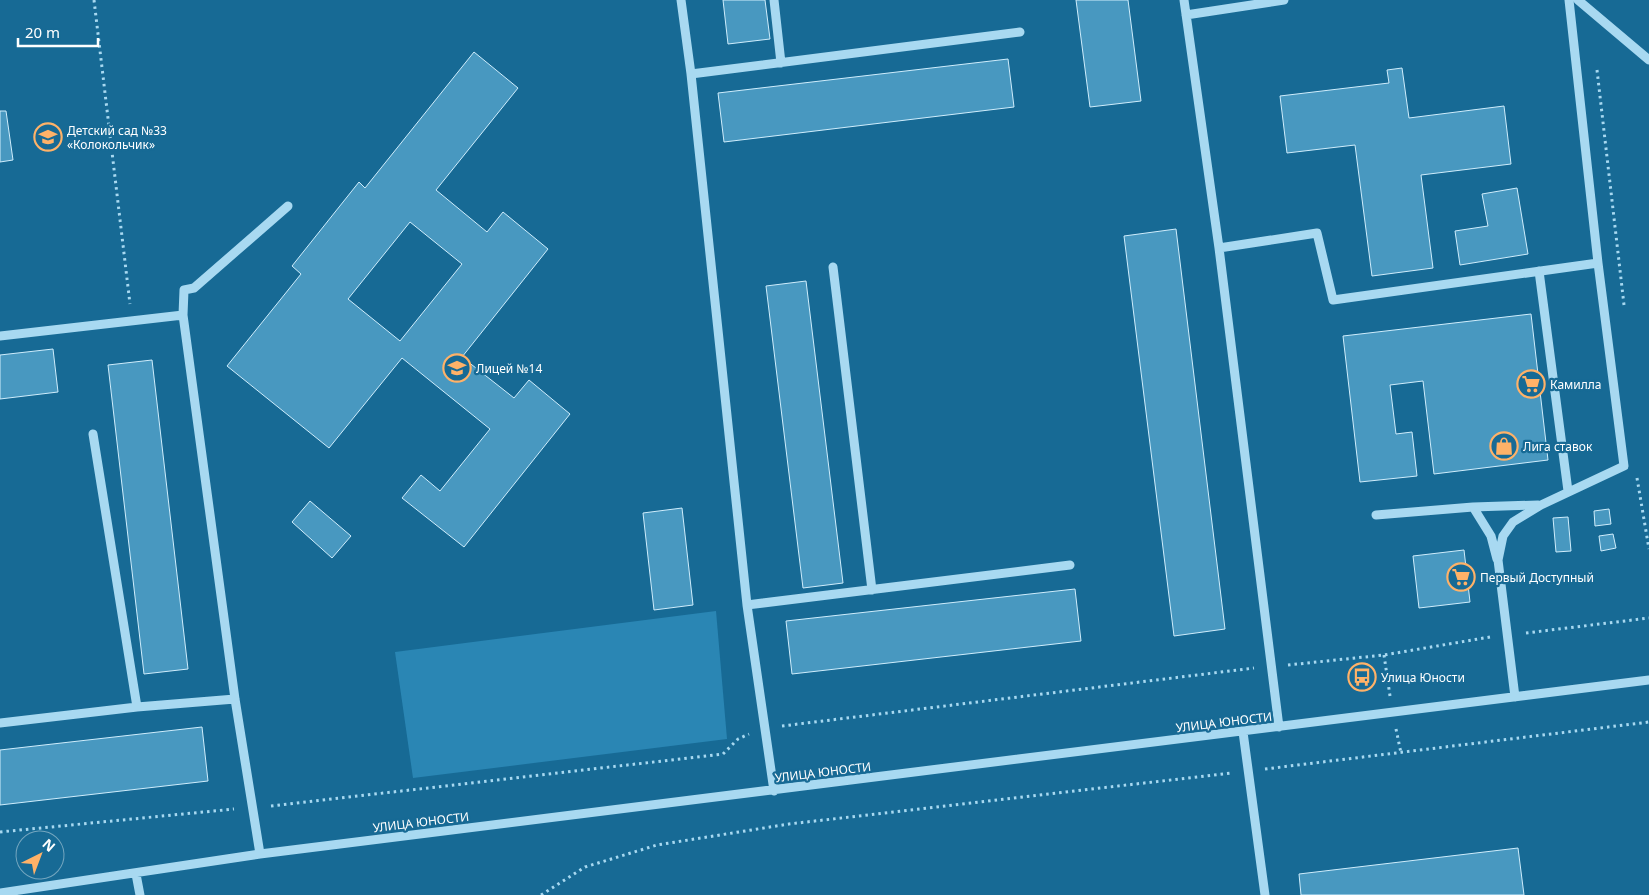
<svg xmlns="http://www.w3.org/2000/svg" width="1649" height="895" font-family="'Noto Sans',sans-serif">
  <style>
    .green { fill: #2a86b4 }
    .building { fill: #4898c0; stroke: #cfedfc; fill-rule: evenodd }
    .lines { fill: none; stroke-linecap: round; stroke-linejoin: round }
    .path { stroke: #a8d9f1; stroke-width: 3; stroke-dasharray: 2.5 4; stroke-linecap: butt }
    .minor { stroke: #a8d9f1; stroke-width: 9 }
    .labels { text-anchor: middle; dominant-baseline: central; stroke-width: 4.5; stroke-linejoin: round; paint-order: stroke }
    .poi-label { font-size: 12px; fill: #fff; stroke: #176a95; text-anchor: start }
    .street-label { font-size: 12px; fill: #fff; stroke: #176a95 }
  </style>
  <rect width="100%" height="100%" fill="#176a95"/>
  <path class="green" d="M716 611 727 739 413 778 395 652Z"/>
  <path class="building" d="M723 0H765L770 39 728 44Z
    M1076 0H1128L1141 101 1090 107Z
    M474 52 518 88 436 190 487 232 503 212 548 249 462 357 514 398 529 380 570 414 464 547 402 498 421 475 440 491 490 429 402 358 329 448 227 366 301 274 292 266 359 182 365 188ZM410 222 462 264 400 341 348 299Z
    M1008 59 1014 107 724 142 718 93Z
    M1402 68 1409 118 1504 106 1511 164 1421 175 1433 268 1372 276 1355 145 1287 153 1280 96 1389 83 1387 70Z
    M0 111H6L13 160 0 162Z
    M1517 188 1528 254 1460 265 1455 231 1488 226 1482 194Z
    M1176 229 1225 629 1174 636 1124 236Z
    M806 281 843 583 803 588 766 286Z
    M1531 314 1548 460 1434 474 1423 381 1390 385 1396 434 1412 432 1417 476 1360 482 1343 336Z
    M53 349 58 392 0 399V355Z
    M152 360 188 669 144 674 108 365Z
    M310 501 351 536 332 558 292 522Z
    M682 508 693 605 654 610 643 513Z
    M1609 509 1611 524 1595 526 1594 511Z
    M1568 517 1571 551 1556 552 1553 518Z
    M1613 534 1616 548 1601 551 1599 536Z
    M1464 550 1470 602 1419 608 1413 556Z
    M1075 589 1081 641 792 674 786 621Z
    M202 727 208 781 0 805V750Z
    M1518 848 1524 895H1301L1299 874Z"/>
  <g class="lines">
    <path class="path" d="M94 0 130 304
      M1597 70 1624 305
      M1637 478 1649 549
      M1526 633 1649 618
      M1384 655 1390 696
      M1288 665 1384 655 1490 637
      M782 726 1254 668
      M1396 729 1401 753
      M1265 769 1649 722
      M271 806 723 754 738 739 749 734
      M0 832 234 809
      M541 895 585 867 657 845 789 824 1231 773"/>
    <path class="minor" d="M681 0 691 74 747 605 774 791
      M774 0 781 63
      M1184 0 1219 248 1279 727
      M1578 0 1649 60
      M1186 15 1284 0
      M691 74 1020 32
      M1219 248 1317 233 1333 300 1598 263
      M833 267 872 590
      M1539 271 1568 491
      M183 315 184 290 194 288 288 206
      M0 336 183 315 235 699 260 854
      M93 434 137 707
      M1473 507 1491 536 1497 559
      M1376 515 1473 507 1538 505
      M747 605 1070 565
      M1515 697 1498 560 1503 536 1513 522 1541 505 1624 466 1598 263 1569 0
      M0 723 137 707 235 699
      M1243 732 1265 895
      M136 874 140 895
      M0 893 260 854 1649 680"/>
  </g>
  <defs>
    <g id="school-ring" transform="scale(1.4375)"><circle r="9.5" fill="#176a95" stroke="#ffb268" stroke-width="1.5"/><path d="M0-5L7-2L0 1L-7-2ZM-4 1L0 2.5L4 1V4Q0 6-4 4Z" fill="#ffb268"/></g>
    <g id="supermarket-ring" transform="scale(1.4375)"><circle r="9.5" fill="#176a95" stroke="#ffb268" stroke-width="1.5"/><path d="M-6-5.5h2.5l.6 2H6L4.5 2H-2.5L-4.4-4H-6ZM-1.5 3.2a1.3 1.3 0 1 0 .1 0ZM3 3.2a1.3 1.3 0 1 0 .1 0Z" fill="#ffb268"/></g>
    <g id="shop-ring" transform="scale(1.4375)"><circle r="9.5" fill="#176a95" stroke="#ffb268" stroke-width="1.5"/><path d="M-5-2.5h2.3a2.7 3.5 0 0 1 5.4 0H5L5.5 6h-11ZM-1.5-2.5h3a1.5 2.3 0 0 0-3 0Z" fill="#ffb268"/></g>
    <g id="bus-ring" transform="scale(1.4375)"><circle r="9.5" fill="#176a95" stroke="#ffb268" stroke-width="1.5"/><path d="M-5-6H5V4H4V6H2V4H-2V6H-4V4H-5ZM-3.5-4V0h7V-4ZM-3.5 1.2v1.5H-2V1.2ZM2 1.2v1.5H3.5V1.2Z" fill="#ffb268"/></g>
  </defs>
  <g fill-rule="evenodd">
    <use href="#school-ring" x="48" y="137"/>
    <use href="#school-ring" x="457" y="368"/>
    <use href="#supermarket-ring" x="1531" y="384"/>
    <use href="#shop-ring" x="1504" y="446"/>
    <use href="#supermarket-ring" x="1461" y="577"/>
    <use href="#bus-ring" x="1362" y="677"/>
  </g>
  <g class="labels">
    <g class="poi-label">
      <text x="67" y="130">Детский сад №33<tspan x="67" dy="14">«Колокольчик»</tspan></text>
      <text x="476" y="368">Лицей №14</text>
      <text x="1550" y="384">Камилла</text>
      <text x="1523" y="446">Лига ставок</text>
      <text x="1480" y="577">Первый Доступный</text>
      <text x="1381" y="677">Улица Юности</text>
    </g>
    <g class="street-label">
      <text transform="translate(1224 722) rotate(-7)">УЛИЦА ЮНОСТИ</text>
      <text transform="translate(823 772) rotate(-7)">УЛИЦА ЮНОСТИ</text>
      <text transform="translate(421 822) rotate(-7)">УЛИЦА ЮНОСТИ</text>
    </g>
  </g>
  <g transform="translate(40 855) rotate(42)"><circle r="24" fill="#176a95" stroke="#74a6bf"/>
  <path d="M0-4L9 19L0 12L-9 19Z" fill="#ffb268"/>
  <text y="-8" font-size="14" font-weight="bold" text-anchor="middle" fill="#ffffff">N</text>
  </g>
  <path d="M18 38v8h80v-8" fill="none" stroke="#ffffff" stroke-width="2.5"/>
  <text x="25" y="38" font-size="15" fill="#ffffff" stroke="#176a95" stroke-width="4" paint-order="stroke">20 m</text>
</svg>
